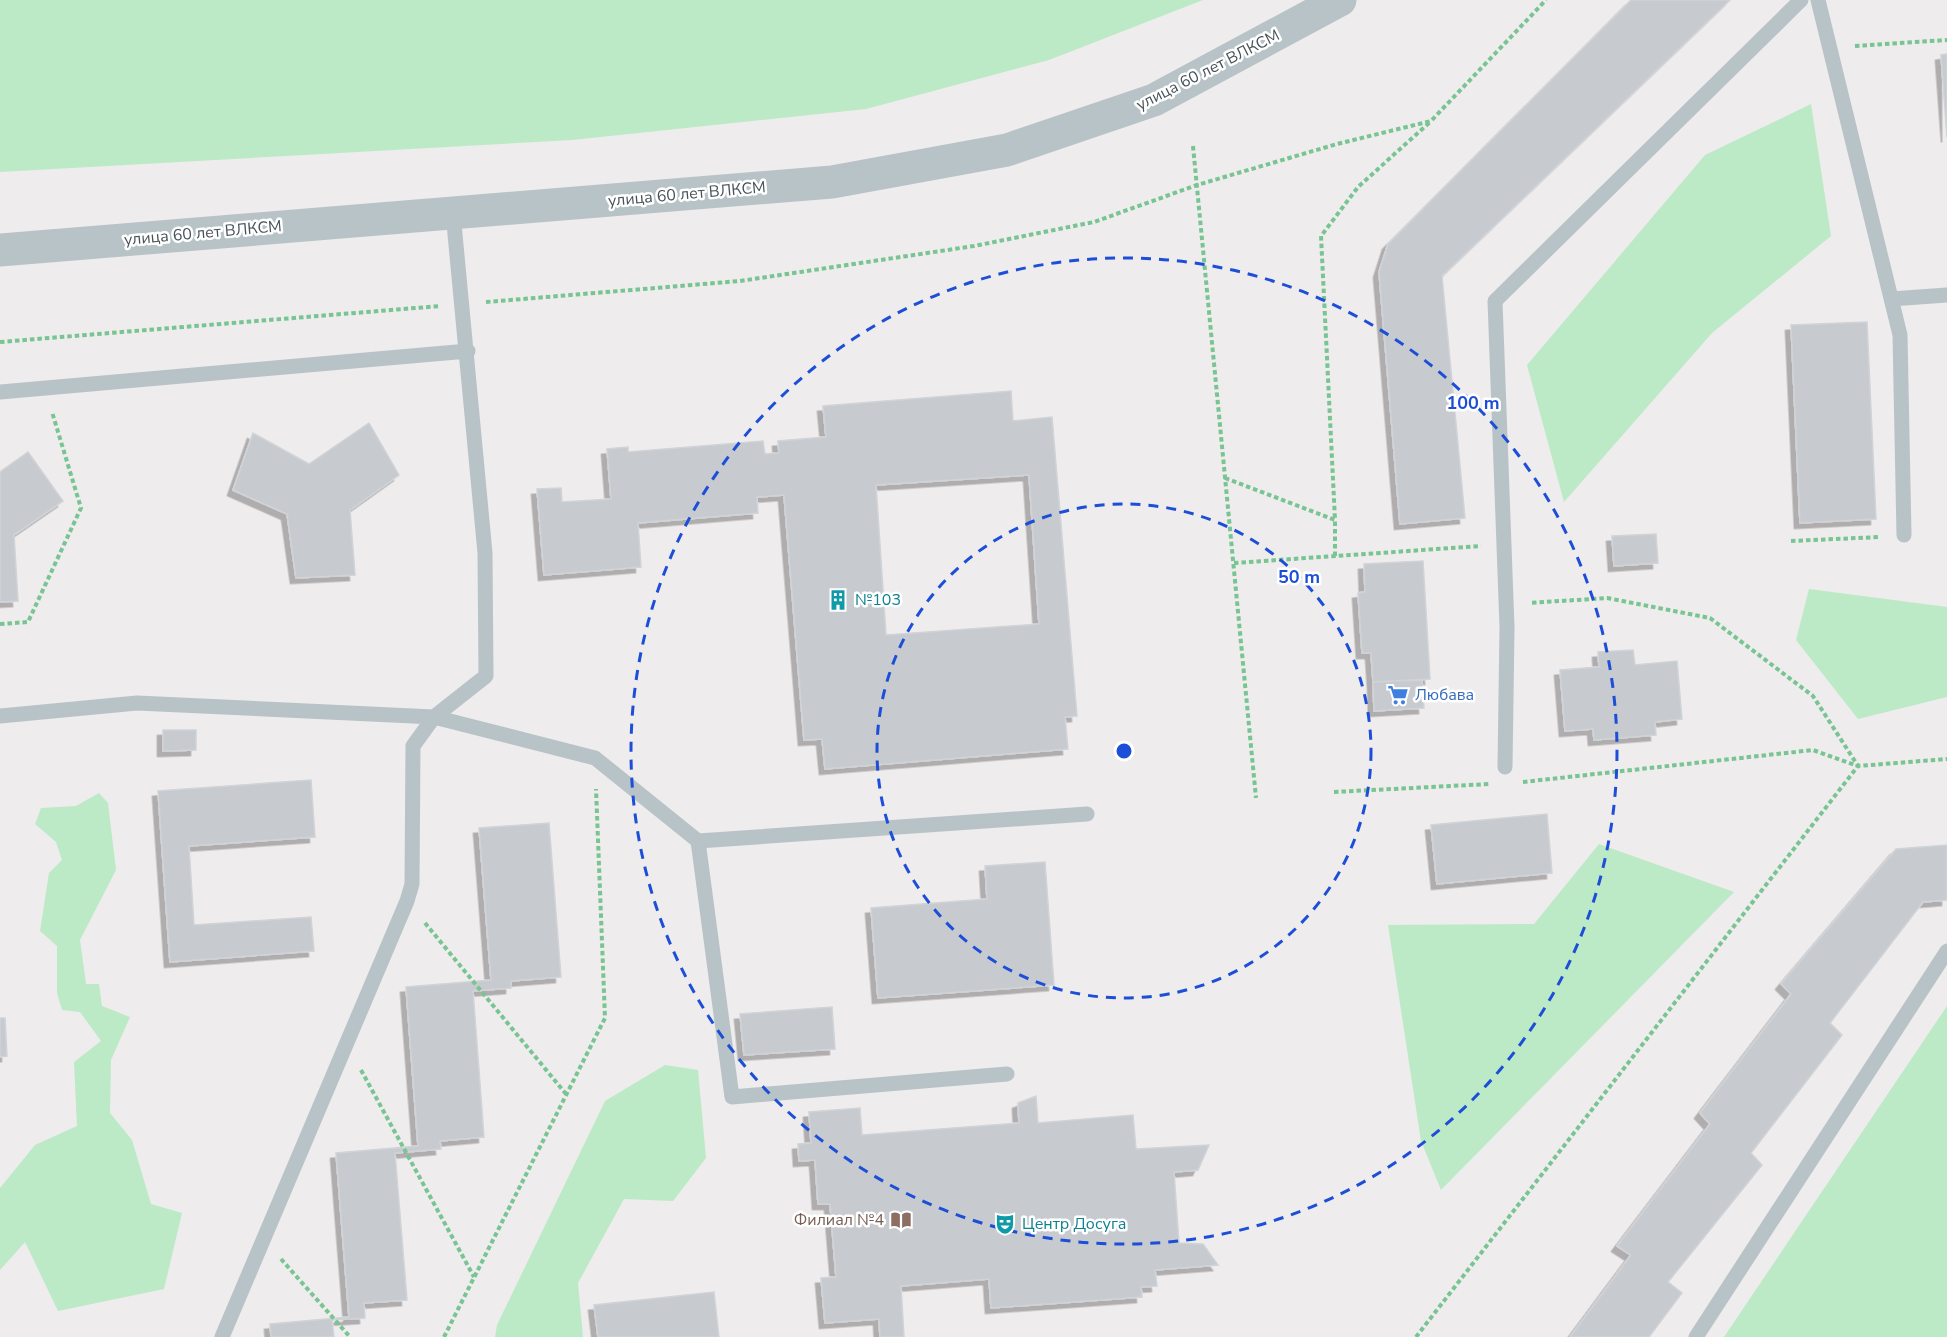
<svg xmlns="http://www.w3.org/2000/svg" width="1947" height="1337" font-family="'Nunito Sans',sans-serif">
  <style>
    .green { fill: #bceac6 }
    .building { fill: #c7cace; stroke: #d0d3d7; stroke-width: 1.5; fill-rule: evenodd; filter: url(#shadow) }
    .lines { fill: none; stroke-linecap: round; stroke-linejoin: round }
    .path { stroke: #78c492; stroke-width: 4; stroke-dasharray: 4.5 3; stroke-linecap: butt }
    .service { stroke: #b8c3c7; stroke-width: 15 }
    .tertiary { stroke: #b8c3c7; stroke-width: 33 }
    .ring { fill: none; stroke: #1d4ed8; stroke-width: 3; stroke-dasharray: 10 8 }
    .labels { text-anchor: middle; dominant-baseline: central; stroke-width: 5; stroke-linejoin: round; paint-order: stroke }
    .street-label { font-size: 16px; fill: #465257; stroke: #fff }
    .culture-label { font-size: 16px; fill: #0d838f; stroke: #fff; text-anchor: start }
    .shop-label { font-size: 16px; fill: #366cbe; stroke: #fff; text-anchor: start }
    .education-label { font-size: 16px; fill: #785e54; stroke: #fff; text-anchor: end }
    .centre { fill: #1d4ed8; stroke: #fff; stroke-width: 3 }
    .ring-label { font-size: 18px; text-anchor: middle; font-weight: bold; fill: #1d4ed8; stroke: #fff; stroke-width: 5; stroke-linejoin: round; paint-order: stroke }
  </style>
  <defs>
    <filter id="shadow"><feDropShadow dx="-5.5" dy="5.5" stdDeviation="0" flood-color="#0004"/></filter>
  </defs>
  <rect width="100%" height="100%" fill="#eeecec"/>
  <path class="green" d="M0 0H1203L1049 60 866 109 572 140 0 172Z
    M1811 104 1831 236 1712 333 1564 502 1527 365 1705 155Z
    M1809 589 1947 607V697L1858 719 1796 640Z
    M99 793 108 803 116 870 80 940 86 984H99L102 1006 130 1017 111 1060 110 1113 132 1140 151 1204 182 1213 164 1289 58 1311 25 1242 0 1270V1188L35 1145 77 1126 74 1062 101 1041 80 1012 62 1010 57 993V946L40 931 49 873 62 860 56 842 35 824 41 808 76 806Z
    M1599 844 1734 892 1441 1190 1421 1141 1388 925 1534 924Z
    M1947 1006V1337H1724Z
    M665 1065 698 1070 706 1158 673 1201 624 1199 578 1283 583 1337H495L497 1325 605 1101Z"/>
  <path class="building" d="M1631 0H1730L1442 276 1465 518 1400 524 1379 272 1388 244Z
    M1947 54V137L1941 55Z
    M1867 322 1876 519 1800 523 1791 325Z
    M1011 391 1013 421 1052 417 1077 716 1065 717 1068 749 825 769 822 739 804 740 784 495 757 497 758 513 638 523 641 567 544 575 537 489 561 488 562 502 611 499 607 449 628 447V452L763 441 765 454 779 453 778 441 826 437 823 406ZM1029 475 1039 624 886 635 876 485Z
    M369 423 399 475 350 510 355 575 296 578 287 514 233 490 253 433 309 464Z
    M28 452 63 501 14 535 18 601 0 602V472Z
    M1656 534 1658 563 1614 566 1612 536Z
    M1423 561 1430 679 1373 682 1371 653H1362L1358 593 1365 592 1364 564Z
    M1633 650 1635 665 1677 661 1682 719 1655 722 1656 735 1594 740 1593 729 1565 731 1560 670 1599 667 1598 652Z
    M1422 680 1424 708 1374 711 1373 682Z
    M163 730H196V750L163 751Z
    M311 780 315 837 189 846 194 925 311 917 314 951 170 962 158 791Z
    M1547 814 1552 873 1437 884 1431 825Z
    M549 823 561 977 511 981V988L473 991 484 1137 440 1141 441 1149 395 1153 407 1300 364 1303 365 1318 332 1320 334 1337H271L270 1324 349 1317 336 1153 418 1146 406 987 491 980 479 828Z
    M1947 845V900L1923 902 1830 1023 1842 1035 1751 1153 1762 1165 1668 1282 1682 1293 1649 1337H1570L1631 1255 1617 1246 1710 1124 1700 1113 1791 994 1781 984 1896 849Z
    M1045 862 1054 985 878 998 871 908 987 899 985 866Z
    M832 1007 835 1049 744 1055 740 1014Z
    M0 1018H5L7 1056 0 1057Z
    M1036 1096 1038 1123 1133 1115 1136 1149 1209 1145 1198 1170 1174 1172 1179 1243 1203 1244 1218 1265 1155 1270 1157 1286 1141 1287 1142 1297 991 1308 989 1279 901 1286 904 1337H880L879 1319 825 1323 821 1278 836 1277 830 1204H818L815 1160 799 1161 798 1144 811 1143 809 1112 860 1108 862 1135 1019 1123 1018 1103Z
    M714 1292 719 1337H598L594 1305Z"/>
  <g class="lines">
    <path class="path" d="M1855 46 1947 40
      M1193 146 1256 798
      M486 302 740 281 974 246 1094 222 1197 185 1337 144 1431 121 1546 0
      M0 342 440 306
      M1225 478 1335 520 1321 236 1358 187 1430 122
      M1791 541 1880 537
      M1335 556V520
      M1234 563 1481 546
      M0 624 28 622 81 508 52 412
      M1523 782 1813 750 1858 766 1813 696 1710 618 1607 598 1529 603
      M1334 792 1489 784
      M425 923 566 1094
      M361 1070 474 1277
      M281 1259 350 1337
      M444 1337 605 1018 596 789
      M1416 1337 1858 766 1947 759"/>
    <path class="service" d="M1818 0 1900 335 1904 535
      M1891 299 1947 295
      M0 392 468 351
      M0 716 137 703 434 717 595 758 698 841 732 1097 1007 1074
      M1505 767 1507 627 1495 301 1801 0
      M698 841 1087 814
      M222 1337 407 901 412 884 413 746 434 717 486 676 485 553 453 213
      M1696 1337 1947 951"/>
    <path class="tertiary" d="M0 250 832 182 1007 150 1154 100 1340 0"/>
  </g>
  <g class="ring">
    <circle cx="1124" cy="751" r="247"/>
    <circle cx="1124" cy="751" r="493"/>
  </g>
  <defs>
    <g id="building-bare" transform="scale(1.62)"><path d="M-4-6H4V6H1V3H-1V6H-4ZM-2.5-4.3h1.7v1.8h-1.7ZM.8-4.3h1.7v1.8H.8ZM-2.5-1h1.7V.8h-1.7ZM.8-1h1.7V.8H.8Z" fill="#0f9aa8" stroke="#fff" stroke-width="2.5" paint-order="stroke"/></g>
    <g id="supermarket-bare" transform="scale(1.62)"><path d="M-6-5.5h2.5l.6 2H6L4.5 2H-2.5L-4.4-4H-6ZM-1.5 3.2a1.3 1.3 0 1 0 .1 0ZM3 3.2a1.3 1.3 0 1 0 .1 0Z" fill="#3f7fe0" stroke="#fff" stroke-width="2.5" paint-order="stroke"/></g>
    <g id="library-bare" transform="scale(1.62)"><path d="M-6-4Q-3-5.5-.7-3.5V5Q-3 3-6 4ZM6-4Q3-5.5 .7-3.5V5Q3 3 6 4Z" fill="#8d6e63" stroke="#fff" stroke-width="2.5" paint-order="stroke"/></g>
    <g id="theatre-bare" transform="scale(1.62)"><path d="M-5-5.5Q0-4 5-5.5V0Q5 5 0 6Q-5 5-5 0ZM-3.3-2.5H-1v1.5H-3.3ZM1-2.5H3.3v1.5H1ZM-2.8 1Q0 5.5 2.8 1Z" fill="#0f9aa8" stroke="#fff" stroke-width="2.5" paint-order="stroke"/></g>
  </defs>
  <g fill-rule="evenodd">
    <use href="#building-bare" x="838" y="600"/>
    <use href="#supermarket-bare" x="1398" y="695"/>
    <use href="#library-bare" x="901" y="1220"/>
    <use href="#theatre-bare" x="1005" y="1224"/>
  </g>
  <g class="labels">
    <g class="street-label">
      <text transform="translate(1208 70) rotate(-27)">улица 60 лет ВЛКСМ</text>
      <text transform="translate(687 194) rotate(-5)">улица 60 лет ВЛКСМ</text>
      <text transform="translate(203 233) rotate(-5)">улица 60 лет ВЛКСМ</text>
    </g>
    <g class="culture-label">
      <text x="855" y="600">№103</text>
      <text x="1022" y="1224">Центр Досуга</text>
    </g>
    <g class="shop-label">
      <text x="1415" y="695">Любава</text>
    </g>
    <g class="education-label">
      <text x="884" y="1220">Филиал №4</text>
    </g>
  </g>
  <circle cx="1124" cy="751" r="9" class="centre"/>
  <g class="ring-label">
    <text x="1473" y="409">100 m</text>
    <text x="1299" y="583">50 m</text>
  </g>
</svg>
